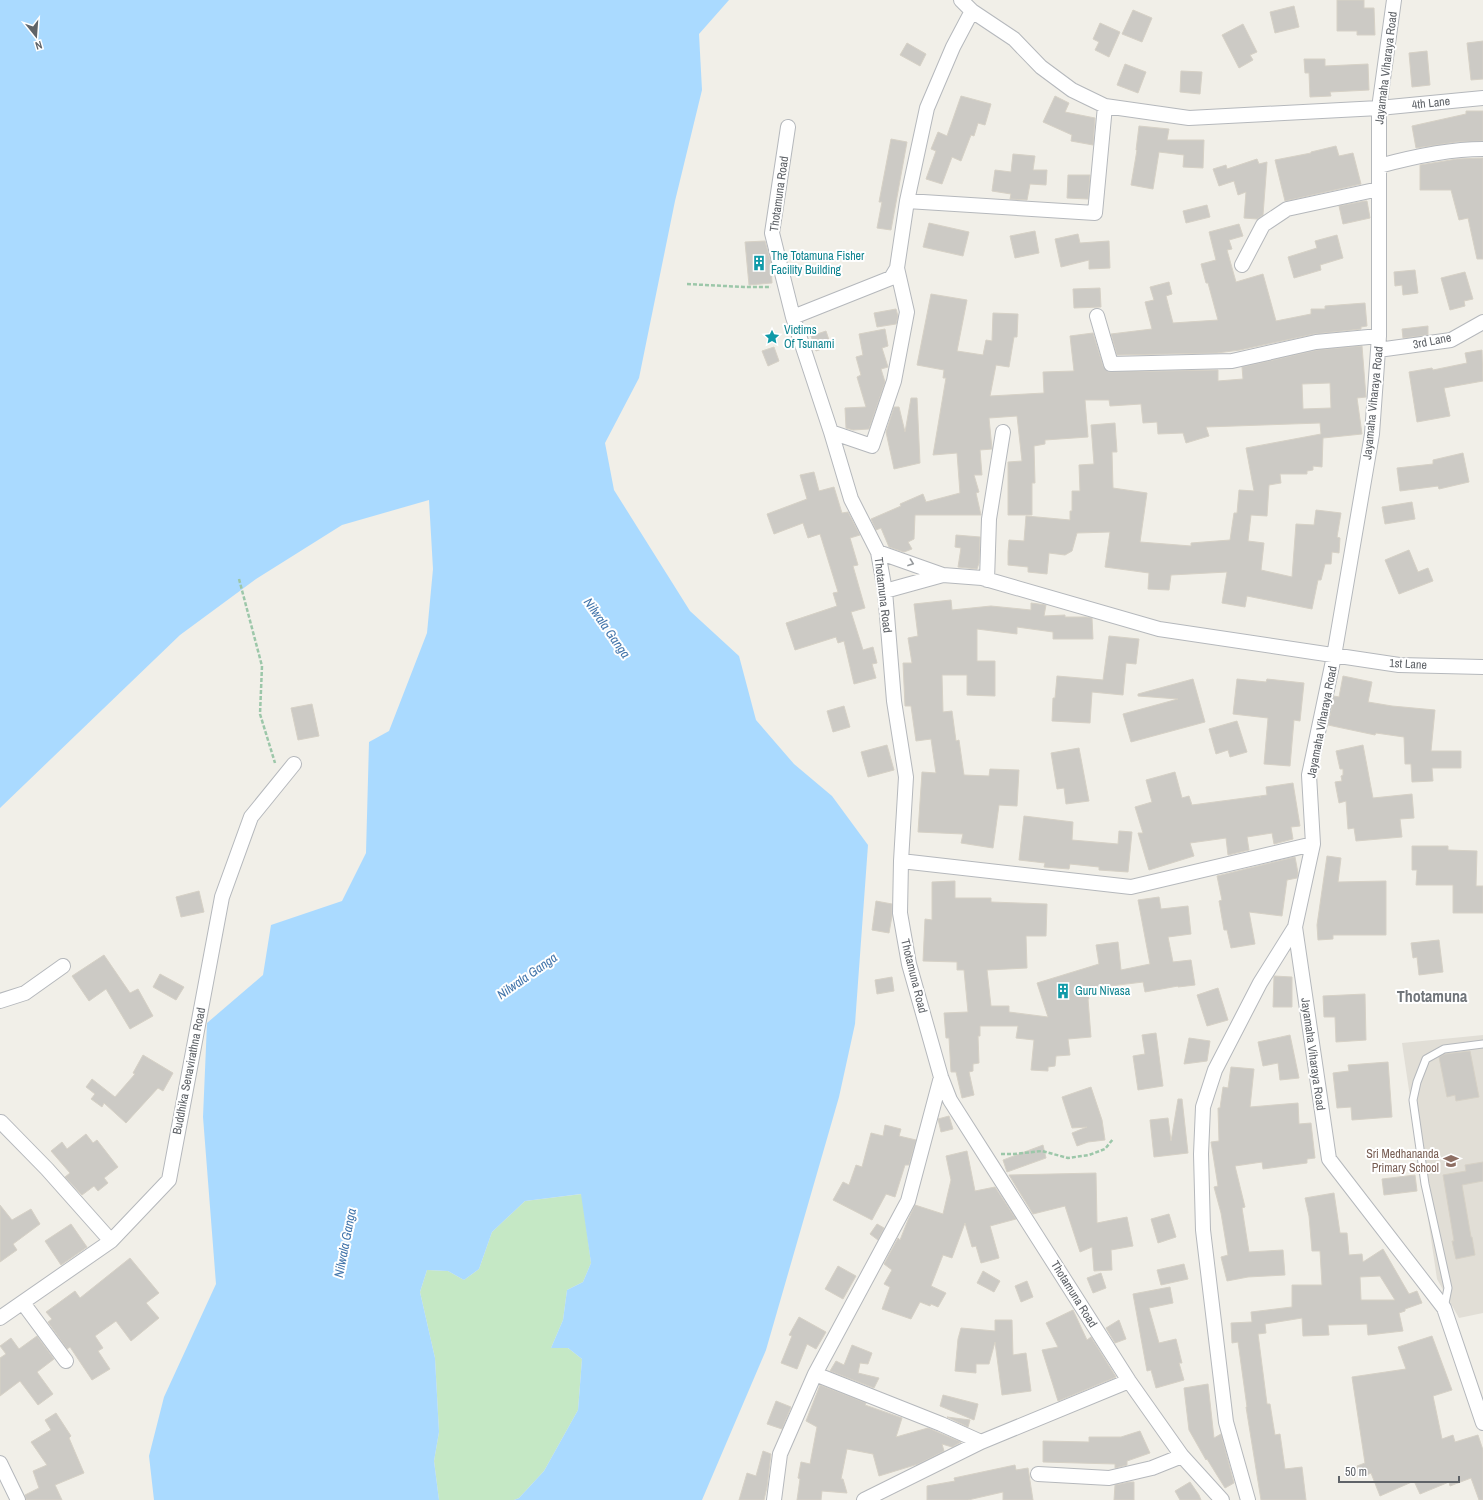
<svg xmlns="http://www.w3.org/2000/svg" width="1483" height="1500" font-family="'Archivo Narrow',sans-serif">
  <style>
    .education { fill: #e1ded6 }
    .green { fill: #c5e8c5 }
    .water { fill: #aadaff }
    .building { fill: #cccac5; stroke: #d6d1c6; fill-rule: evenodd }
    .lines { fill: none; stroke-linecap: round; stroke-linejoin: round }
    .lane-casing { stroke: #b5b8bc; stroke-width: 9 }
    .street-casing { stroke: #b5b8bc; stroke-width: 16 }
    .path { stroke: #9cc7a9; stroke-width: 2.5; stroke-dasharray: 4 2; stroke-linecap: butt }
    .lane { stroke: #fff; stroke-width: 7 }
    .street { stroke: #fff; stroke-width: 14 }
    .oneway { stroke: #979a9d }
    .labels { text-anchor: middle; dominant-baseline: central; stroke-width: 4; stroke-linejoin: round; paint-order: stroke }
    .street-label { font-size: 12px; fill: #5f6368; stroke: #fff }
    .culture-label { font-size: 12px; fill: #0d838f; stroke: #fff; text-anchor: start }
    .education-label { font-size: 12px; fill: #785e54; stroke: #fff; text-anchor: end }
    .water-label { font-size: 13px; font-style: italic; fill: #4174aa; stroke: #fff }
    .district-label { font-size: 16px; font-weight: bold; fill: #70757a; stroke: #fff }
  </style>
  <rect width="100%" height="100%" fill="#f1efe8"/>
  <path class="education" d="M1483 1035V1313L1459 1318 1437 1279 1402 1043Z"/>
  <path class="green" d="M582 1194 591 1263 583 1282 567 1290 563 1320 551 1348H568L582 1359 578 1410 544 1471 519 1498 514 1500H439L434 1461 439 1432 435 1358 420 1292 427 1270 448 1271 464 1280 479 1269 492 1232 525 1201Z"/>
  <path class="water" d="M0 0H729L699 34 702 90 675 201 639 378 605 443 614 490 690 611 739 656 756 720 794 764 832 796 868 845 855 1024 839 1097 766 1350 702 1500H514L519 1498 544 1471 578 1410 582 1359 568 1348H551L563 1320 567 1290 583 1282 591 1263 581 1194 525 1201 492 1232 479 1269 464 1280 448 1271 427 1270 420 1292 435 1358 439 1432 434 1461 439 1500H154L149 1456 164 1397 216 1284 203 1117 207 1023 263 975 271 925 342 901 366 853 369 742 389 731 427 633 433 569 429 500 342 525 256 579 180 635 0 808Z"/>
  <path class="building" d="M1337 0H1364V8H1374L1375 35H1357V31H1337Z
    M1294 6 1299 27 1275 33 1270 12Z
    M1133 10 1152 18 1142 42 1122 34Z
    M1100 23 1120 32 1109 57 1095 50 1099 42 1093 39Z
    M1243 24 1257 52 1250 55 1253 60 1239 68 1222 35Z
    M1483 41V79L1471 80 1467 43Z
    M907 43 926 54 920 66 900 55Z
    M1427 51 1430 85 1412 87 1409 53Z
    M1304 59H1325V66L1368 64 1369 90 1330 92 1331 96 1310 97 1309 73H1305Z
    M1125 64 1146 72 1138 93 1117 85Z
    M1181 71 1202 72 1200 94 1180 92Z
    M961 96 991 104 985 125 978 123 974 136 971 135 961 161 952 157 942 184 926 179 936 151 931 149 938 132 947 136Z
    M1055 96 1069 103 1065 112 1095 118 1093 145 1071 141 1072 135 1043 122Z
    M1466 111H1483V141L1456 142 1416 148 1412 126 1466 114Z
    M1139 126 1169 129 1167 140H1204L1203 168 1183 167 1184 155 1159 152 1153 189 1131 185 1137 150H1136Z
    M891 139 907 142 891 230 877 228 882 202H879Z
    M1336 146 1339 156 1353 153 1361 184 1285 201 1275 160 1311 153V152Z
    M1013 154 1035 156 1033 170H1047L1046 185 1030 184 1027 200 1010 199 1011 194 992 191 995 170 1011 172Z
    M1483 158V259H1477L1468 218 1459 220 1451 190H1420V165L1457 159Z
    M1257 159 1259 164 1267 162 1263 215 1257 219 1244 218 1246 192 1238 195 1234 181 1219 186 1213 169 1226 165 1227 169Z
    M1068 175H1090L1088 199 1067 198Z
    M1365 201H1367L1370 218 1343 224 1339 206Z
    M1207 205 1210 217 1186 223 1183 211Z
    M929 223 969 232 963 256 923 247Z
    M1239 224 1243 236 1229 240 1232 249 1227 250 1236 282 1263 274 1276 321 1311 314V309H1325V306L1365 303 1367 326 1361 327V329L1314 334 1240 350 1217 353 1117 355 1111 334 1152 329 1145 302 1154 300 1150 287 1169 282 1172 294 1166 296 1173 323 1218 320 1208 283H1206L1201 264 1216 260 1209 232Z
    M1035 231 1039 253 1015 258 1010 236Z
    M1078 234 1080 243 1109 241 1110 268 1089 269V260L1061 267 1055 239Z
    M1337 235 1343 258 1320 265 1321 270 1294 278 1288 257 1317 248 1315 241Z
    M765 241 771 263 772 283 749 285 745 242Z
    M1415 270 1418 293 1403 295 1402 285 1395 286 1394 272Z
    M1465 272 1473 299 1464 301 1465 306 1450 310 1441 278Z
    M1100 288 1101 307 1074 308 1073 289Z
    M931 294 967 300 957 351 983 355 986 340 992 341 993 313 1018 314 1017 337H1014L1009 367 996 365 990 396 1044 393 1043 372 1074 371 1070 336 1093 333 1103 366 1108 372 1218 370V381L1243 379 1242 367 1317 350 1362 346 1366 397 1357 398 1362 434 1323 438 1322 467 1313 466V470L1307 471V474H1280L1281 483 1269 485 1267 516 1251 515 1248 541 1264 543 1261 570 1292 577 1296 524 1314 525 1316 510 1341 513 1337 537 1340 538 1339 553 1332 552 1331 564H1325L1321 580H1318L1312 609 1247 596 1245 607 1222 603 1227 572 1171 575 1169 590 1148 589 1149 573 1105 567 1110 532 1077 533 1072 551 1065 555 1049 553 1047 574 1028 572V567L1008 565V552L1009 540 1024 541 1026 516 1070 520V511H1072V491H1080L1079 465 1094 464 1091 425 1115 423 1117 452H1112L1113 488 1147 493 1140 542 1191 546V543L1230 540 1234 513H1237L1239 490 1254 491 1246 448 1321 434 1320 423 1206 427 1209 436 1186 443 1183 433 1158 434 1157 422 1143 423 1141 404 1110 406 1109 400H1085L1088 437 1045 440V444L1034 446 1035 483H1032V515H1008V462L1022 461 1017 416 989 418 992 449 980 450 982 475H974L979 492 976 493 981 515H915L914 539 908 542 912 549 904 552 889 547 881 528 876 530 871 519 901 506 900 504 923 494 926 502 960 493 957 453 933 455 946 378H943L944 370 917 365ZM1330 383 1331 408 1303 409 1302 384Z
    M896 309 898 316 896 324 877 327 874 313Z
    M1428 326V335L1403 338 1402 329Z
    M885 329 888 346 882 348 888 367 881 369 885 382 869 429 853 430 846 428 845 408 866 407 857 377 861 375 856 357 863 355 859 334Z
    M826 331 831 346 816 351 811 336Z
    M774 347 779 361 768 366 762 351Z
    M1482 350 1483 381 1444 388 1450 416 1417 422 1409 372 1432 368 1433 370 1467 363 1465 353Z
    M911 398H917L920 463 894 469 886 432 894 407H899L905 432Z
    M1463 453 1469 482 1439 489 1438 486 1400 491 1397 468 1433 464V460Z
    M814 472 819 491 834 487 842 513 848 512 860 535 850 538 858 565 853 566 865 608 851 612 863 650 873 647 877 663 872 664 876 678 854 684 844 641 838 643 836 637 795 650 786 623 837 606 833 593 838 592 820 534 808 538 803 523 774 534 767 514 807 499 800 475Z
    M1412 502 1415 519 1385 524 1382 507Z
    M956 535 980 537 979 563 977 569 958 567 961 548 955 547Z
    M1409 550 1418 572 1428 568 1433 581 1399 594 1385 560Z
    M951 600 952 610 991 606 1031 610V603L1046 605 1044 616 1065 615V617H1086L1092 618 1093 639H1053V632L1017 627V634L977 629V661H995V696L967 695V675H942L943 712 952 711 956 741 959 740 964 775 989 776 990 769 1019 770 1017 806 999 805 993 848 961 843 963 834 918 832 922 772 936 773 931 739 916 741 911 706H905L903 663H912L908 638 918 636 914 604Z
    M1109 636 1139 639 1136 664 1126 663 1123 695 1092 692 1090 723 1052 721 1053 698H1055L1057 676 1103 680Z
    M1343 676 1372 682 1368 702 1392 706 1435 710 1431 751H1461V768H1432L1433 781 1412 782 1411 764H1405L1404 737 1376 733 1375 735 1328 725 1334 696 1339 697Z
    M1193 679 1205 722 1131 742 1123 714 1178 699 1138 696V694Z
    M1237 679 1266 682 1267 679 1304 683 1300 721 1294 720 1290 766 1264 764 1268 718 1233 714Z
    M312 704 319 736 298 740 291 708Z
    M844 706 850 727 833 732 827 711Z
    M1237 721 1247 752 1230 757 1228 750 1216 754 1209 729Z
    M887 745 894 770 868 777 861 752Z
    M1363 745 1373 798 1412 794 1414 818 1400 819 1402 837 1356 841 1354 828 1348 829 1346 801 1339 803 1335 782 1342 781 1341 776 1343 775V769H1340L1336 751Z
    M1079 748 1089 801 1066 804 1064 788 1057 789 1051 753Z
    M1175 772 1182 798 1189 796 1192 805 1260 796V798V796L1267 795 1266 787 1293 783 1300 826 1291 827 1293 839 1274 844 1272 833 1247 837 1249 850 1228 855 1226 838 1190 843 1194 856 1149 870 1138 833H1143L1135 807 1152 802 1146 780Z
    M1024 816 1073 822 1072 840 1118 844 1119 831 1132 832 1128 872 1099 870V867L1070 864 1069 869 1044 867 1045 863 1019 860Z
    M1412 846H1448V850L1477 851 1476 886H1483V913H1453V885H1416L1417 870H1412Z
    M1327 856 1341 858 1338 882 1386 881V935H1333V939L1318 940 1317 925Z
    M1295 857 1298 873 1297 878 1287 880 1282 916 1249 912 1255 944 1231 948 1227 930H1224L1219 901 1222 900 1217 876Z
    M955 881V898H991V902L1047 904 1046 936H1026L1027 968 987 970 991 1006H1009V1012L1048 1017 1037 983 1099 964 1096 945 1118 942 1121 970 1150 964 1138 900 1159 897 1161 909 1188 906 1191 934 1168 937 1173 962 1191 960 1195 985 1178 987V986L1145 992 1143 982 1086 989 1089 999H1088L1091 1037 1068 1039 1070 1055 1056 1056 1055 1066 1048 1067V1071L1031 1070 1034 1040 1016 1038 1018 1026H980V1036H978L979 1063 973 1064V1071L969 1072 974 1095 962 1098 956 1072H951L949 1038H946L944 1013 968 1012 964 970H957V962L923 961 925 919 932 920V882Z
    M199 891 204 912 181 917 176 897Z
    M876 901 892 904V916L889 933 872 930Z
    M1439 940 1443 972 1419 975 1417 957 1413 958 1411 943Z
    M104 955 130 993 138 989 153 1016 130 1029 106 989 89 1001 72 976Z
    M160 974 184 987 176 1000 153 987Z
    M1274 976 1292 977V1007H1273Z
    M892 977 894 991 877 994 875 980Z
    M1218 988 1228 1020 1207 1026 1197 995Z
    M1365 994 1366 1040 1336 1042 1335 1017H1324L1323 996Z
    M1156 1033 1163 1086 1138 1090 1133 1056 1145 1054 1142 1035Z
    M1290 1035 1299 1078 1280 1080 1278 1063 1263 1066 1258 1042Z
    M1189 1038 1210 1041 1207 1061 1184 1064Z
    M1470 1051 1479 1097 1456 1101 1455 1095 1447 1097 1439 1057 1445 1054Z
    M143 1055 173 1073 163 1091 158 1088 126 1123 104 1103 102 1107 91 1099 95 1094 86 1087 92 1079 115 1097 135 1074 133 1073Z
    M1388 1062 1392 1117 1352 1120 1351 1107 1337 1108 1333 1073 1349 1071 1348 1065Z
    M1231 1067 1254 1069 1250 1107 1298 1103 1299 1124 1311 1123 1315 1158 1307 1159V1163L1263 1169 1262 1162 1235 1166 1245 1207 1242 1208 1249 1252 1283 1250 1285 1275 1248 1277 1227 1281 1221 1257 1228 1255 1221 1213 1214 1187 1218 1186 1211 1142 1219 1141 1218 1108H1220L1223 1087 1228 1088Z
    M1091 1087 1102 1120 1105 1140 1088 1142 1077 1146 1072 1133 1087 1127 1072 1128 1062 1097Z
    M1178 1099H1182L1188 1153 1154 1157 1150 1120 1168 1118 1171 1141Z
    M949 1116 953 1129 941 1132 938 1119Z
    M885 1125 901 1129 899 1136 916 1140 909 1165H905L895 1197 886 1194 872 1220 833 1200 843 1182 849 1185 856 1165 862 1167 871 1133 883 1136Z
    M86 1134 93 1143 97 1140 118 1167 104 1178 108 1183 98 1191 94 1186 82 1195 65 1177 70 1173 51 1151 62 1142 67 1149Z
    M1043 1145 1046 1158 1007 1172 1003 1160Z
    M967 1151 975 1191 995 1187 1016 1219 990 1226 999 1258 981 1263 976 1246 972 1247 965 1223 952 1258 943 1255 931 1286 946 1293 938 1307 931 1304 930 1306 920 1302 911 1319 882 1309 890 1287 884 1284 892 1270 884 1264 898 1238 900 1240 908 1220 915 1205 943 1214 951 1180 946 1156Z
    M1483 1162V1181L1462 1185 1471 1237H1472L1475 1255 1456 1259 1452 1241H1454L1443 1175 1466 1171 1465 1165Z
    M1096 1173 1097 1223 1127 1217 1133 1246 1111 1250 1112 1270 1094 1271 1092 1247 1080 1252 1065 1206 1033 1214 1009 1175Z
    M1415 1175 1417 1191 1384 1195 1382 1179Z
    M1334 1193 1340 1233H1347L1349 1255 1362 1254 1363 1262 1383 1249 1409 1294 1417 1291 1422 1303 1405 1309V1311L1399 1313 1403 1331 1368 1335 1367 1324 1328 1325 1329 1335 1303 1336 1302 1318 1265 1324 1266 1333 1258 1334 1267 1404H1270L1275 1435 1280 1434 1285 1469 1302 1467 1306 1500H1261L1246 1407H1247L1238 1342 1232 1343 1231 1323 1252 1322 1251 1312 1292 1307V1285H1322L1320 1251H1312L1309 1216 1305 1198ZM1380 1276 1395 1300H1361L1360 1277Z
    M0 1205 12 1220 31 1209 40 1224 13 1244 17 1250 0 1262Z
    M1169 1214 1176 1237 1158 1243 1151 1219Z
    M71 1224 87 1247 61 1265 45 1241Z
    M877 1224 884 1228 878 1240 870 1234Z
    M130 1258 159 1293 146 1303 159 1318 131 1341 116 1321 95 1336 103 1348 98 1351 110 1369 92 1380 70 1347 67 1349 48 1322 52 1319 46 1312 75 1291 80 1298Z
    M1184 1264 1188 1279 1161 1285 1157 1270Z
    M838 1266 856 1276 843 1299 825 1289Z
    M983 1271 1000 1281 994 1292 977 1283Z
    M1101 1273 1106 1288 1093 1293 1087 1278Z
    M1027 1281 1033 1297 1021 1302 1015 1286Z
    M1170 1287 1173 1303 1149 1308 1159 1343 1176 1339 1182 1363H1179L1184 1380 1156 1388 1151 1370 1147 1371 1133 1294Z
    M1073 1310 1087 1340 1091 1337 1116 1377 1058 1401 1042 1350 1058 1347 1046 1323Z
    M799 1317 826 1332 816 1349 807 1344 797 1369 781 1363 792 1336 789 1335Z
    M995 1320H1012L1013 1355 1026 1353 1031 1391 1002 1395 995 1342 989 1364H976V1373L955 1371 958 1339 961 1328 995 1331Z
    M1119 1320 1126 1339 1115 1343 1106 1328Z
    M37 1336 54 1359 37 1372 53 1394 38 1405 20 1381 0 1396V1358L6 1354 0 1346 11 1338 19 1349Z
    M1432 1336 1452 1390 1433 1396 1442 1439 1453 1435 1455 1442 1478 1435 1483 1450V1500H1479L1471 1478 1450 1486 1449 1482 1420 1494 1414 1481 1380 1496 1371 1473 1362 1477 1357 1466 1365 1463 1352 1377 1406 1369 1398 1347Z
    M852 1345 872 1353 868 1364 860 1363 858 1373 879 1378 874 1388 830 1371 836 1361 844 1365Z
    M1208 1384 1214 1438 1221 1434 1234 1483 1225 1488 1207 1459 1206 1460 1189 1430 1184 1388Z
    M820 1385 866 1403 865 1405 902 1418 896 1437 928 1428 961 1442 952 1447 942 1444 944 1451 918 1464 879 1476 873 1454 847 1449 841 1479H843L847 1493 822 1491 821 1500H797L800 1479 798 1478 801 1462 810 1464 817 1427 806 1421Z
    M943 1395 978 1404 974 1420 940 1406Z
    M776 1401 791 1407 782 1429 767 1424Z
    M56 1413 71 1436 69 1438 84 1473 55 1485 62 1500H26L25 1495 39 1488 33 1471 47 1465 31 1442 51 1430 45 1420Z
    M947 1417 970 1420 968 1427Z
    M1140 1431 1150 1453 1127 1461V1465L1115 1468V1464L1043 1462V1441L1089 1442V1437H1121Z
    M763 1451 771 1454 767 1487 764 1500H739L747 1473 756 1476Z
    M1015 1465 1016 1470 1028 1468 1033 1500H1003V1492L968 1500H927V1486L955 1481 954 1478Z
    M1130 1482H1134V1500H1114L1115 1485Z
    M1190 1482 1199 1495 1201 1500H1180L1175 1491Z"/>
  <g class="lines">
    <g class="lane-casing">
      <path id="lane" d="M1444 1308 1448 1288 1425 1184 1413 1100 1417 1082 1426 1059 1444 1049 1483 1044"/>
    </g>
    <g class="street-casing">
      <path id="street" d="M1394 0 1379 108V336L1372 434 1334 656 1309 775 1313 844 1295 927 1329 1159 1444 1308 1483 1423
        M972 11 1014 39 1041 67 1072 90 1105 106
        M788 127 772 233 793 317 831 432 851 499 878 552 885 591 894 701 906 777 901 861 900 913 909 964 941 1077 950 1100 1129 1381 1182 1456 1222 1500
        M1379 166C1412 157 1448 149 1483 149
        M907 201 1095 213 1105 106 1189 118 1379 108 1483 98
        M1242 265 1263 225 1287 209 1379 189
        M1097 316 1111 364 1232 361 1316 342 1379 336
        M793 317 891 278 897 268 907 201 927 108 953 47 972 11 961 0
        M1378 350 1451 340 1483 322
        M831 432 872 446 894 381 907 312 897 268
        M878 552 943 575 982 578 1159 629 1399 665 1483 667
        M987 580 989 519 1003 432
        M885 591 943 575
        M901 861 1131 887 1313 844
        M0 1001 25 993 63 966
        M1 1122 47 1169 111 1241
        M23 1303 66 1361
        M0 1318 111 1241 169 1180 222 897 251 817 294 764
        M815 1374 941 1424 981 1442
        M0 1463 18 1500
        M1038 1474 1109 1478 1152 1468 1182 1456
        M774 1500 780 1454 815 1374 908 1201 941 1077
        M864 1500 981 1442 1129 1381
        M1248 1500 1226 1422 1203 1230 1201 1154 1203 1107 1215 1070 1260 983 1295 927"/>
    </g>
    <path class="path" d="M687 284 744 287H771
      M239 579 262 666 260 714 275 763
      M1001 1154H1014L1042 1151 1068 1158 1089 1155 1105 1149 1113 1139"/>
    <use href="#lane" class="lane"/>
    <use href="#street" class="street"/>
  </g>
  <defs><path id="oneway-chevron" d="M-2-3.5L2.5 0L-2 3.5" fill="none" stroke-width="1.6" stroke-linecap="round" stroke-linejoin="round"/></defs>
  <use class="oneway" href="#oneway-chevron" transform="translate(911 563) rotate(20)"/>
  <defs>
    <g id="building-bare" transform="scale(1.2)"><path d="M-4-6H4V6H1V3H-1V6H-4ZM-2.5-4.3h1.7v1.8h-1.7ZM.8-4.3h1.7v1.8H.8ZM-2.5-1h1.7V.8h-1.7ZM.8-1h1.7V.8H.8Z" fill="#0f9aa8" stroke="#fff" stroke-width="2.5" paint-order="stroke"/></g>
    <g id="sight-bare" transform="scale(1.2)"><path d="M0-6L1.8-2.2L6-1.7L2.9 1.2L3.7 5.4L0 3.3L-3.7 5.4L-2.9 1.2L-6-1.7L-1.8-2.2Z" fill="#0f9aa8" stroke="#fff" stroke-width="2.5" paint-order="stroke"/></g>
    <g id="school-bare" transform="scale(1.2)"><path d="M0-5L7-2L0 1L-7-2ZM-4 1L0 2.5L4 1V4Q0 6-4 4Z" fill="#8d6e63" stroke="#fff" stroke-width="2.5" paint-order="stroke"/></g>
  </defs>
  <g fill-rule="evenodd">
    <use href="#building-bare" x="759" y="263"/>
    <use href="#sight-bare" x="772" y="337"/>
    <use href="#building-bare" x="1063" y="991"/>
    <use href="#school-bare" x="1451" y="1161"/>
  </g>
  <g class="labels">
    <g class="street-label">
      <text transform="translate(1386 68) rotate(-83)">Jayamaha Viharaya Road</text>
      <text transform="translate(1431 103) rotate(-6)">4th Lane</text>
      <text transform="translate(779 194) rotate(-82)">Thotamuna Road</text>
      <text transform="translate(1432 341) rotate(-11)">3rd Lane</text>
      <text transform="translate(1373 403) rotate(-84)">Jayamaha Viharaya Road</text>
      <text transform="translate(883 595) rotate(83)">Thotamuna Road</text>
      <text transform="translate(1408 664) rotate(3)">1st Lane</text>
      <text transform="translate(1322 722) rotate(-79)">Jayamaha Viharaya Road</text>
      <text transform="translate(914 976) rotate(76)">Thotamuna Road</text>
      <text transform="translate(1313 1054) rotate(82)">Jayamaha Viharaya Road</text>
      <text transform="translate(189 1071) rotate(-79)">Buddhika Senavirathna Road</text>
      <text transform="translate(1074 1294) rotate(58)">Thotamuna Road</text>
    </g>
    <g class="culture-label">
      <text x="771" y="256">The Totamuna Fisher<tspan x="771" dy="14">Facility Building</tspan></text>
      <text x="784" y="330">Victims<tspan x="784" dy="14">Of Tsunami</tspan></text>
      <text x="1075" y="991">Guru Nivasa</text>
    </g>
    <g class="education-label">
      <text x="1439" y="1154">Sri Medhananda<tspan x="1439" dy="14">Primary School</tspan></text>
    </g>
    <g class="water-label">
      <text transform="translate(607 628) rotate(55)">Nilwala Ganga</text>
      <text transform="translate(527 976) rotate(-35)">Nilwala Ganga</text>
      <text transform="translate(345 1243) rotate(-79)">Nilwala Ganga</text>
    </g>
    <g class="district-label">
      <text x="1432" y="996">Thotamuna</text>
    </g>
  </g>
  <g transform="translate(36 36) rotate(163)" stroke="#ffffff" stroke-width="3" paint-order="stroke">
  <path d="M0-3L7 15L0 10L-7 15Z" fill="#5f6368"/>
  <text y="-6" font-size="11" font-weight="bold" text-anchor="middle" fill="#5f6368">N</text>
  </g>
  <path d="M1339 1476v6h120v-6" fill="none" stroke="#5f6368" stroke-width="2"/>
  <text x="1345" y="1476" font-size="12" fill="#5f6368" stroke="#ffffff" stroke-width="3" paint-order="stroke">50 m</text>
</svg>
